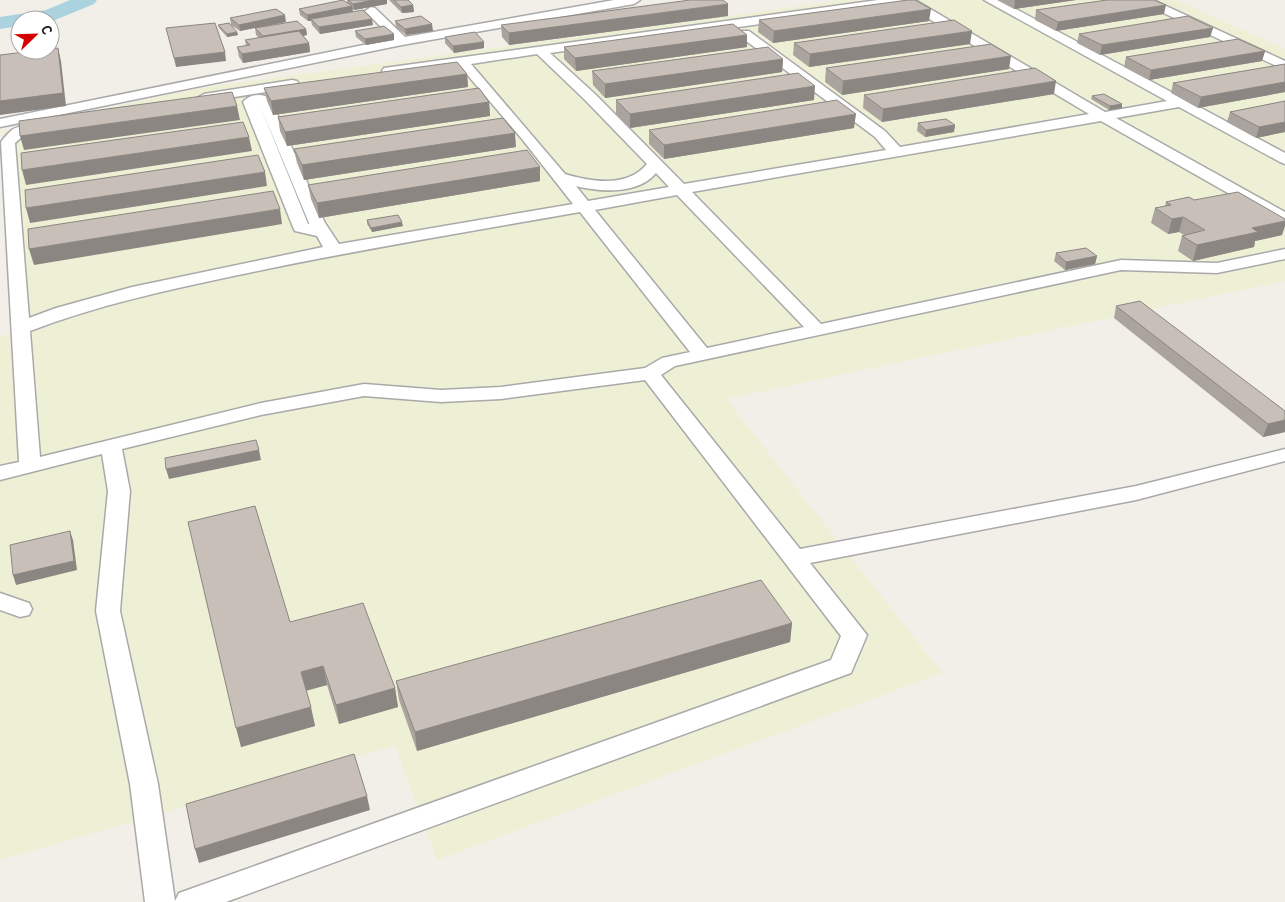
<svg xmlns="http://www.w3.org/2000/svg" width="1285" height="902" font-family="Overpass,sans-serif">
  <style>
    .farmland { fill: #eef0d5 }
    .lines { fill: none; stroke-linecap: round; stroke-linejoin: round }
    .river { fill: #aad3df; fill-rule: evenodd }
    .minor-casing { stroke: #a9a9a9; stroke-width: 3 }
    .minor { fill: #fff; fill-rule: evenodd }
    .wall { fill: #aba49e }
    .shaded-wall { fill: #8b8681 }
    .building { fill: #c7bfb8; stroke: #8b8681 }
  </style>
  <rect width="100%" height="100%" fill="#f2efe9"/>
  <path class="farmland" d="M845 0H1176L1285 49V281L726 399 942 673 437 860 395 746 0 860V336L14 333 2 131 200 88Z"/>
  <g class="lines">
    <path class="river" d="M70 0H97L94 4 50 22V20H20V26L0 29V17L46 10Z"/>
    <g class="minor-casing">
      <path id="minor" d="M614 0H640L634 4 402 45 0 127V119L393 39 365 11 371 7 375 8 405 37Z
        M878 0H915L1105 112 1167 101 984 0H999L1285 153V164L1280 162 1179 107 1116 118 1285 212V224L1279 222 1101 121 692 192 821 324 1121 260 1217 263 1285 249V259L1217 273 1121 270 675 366 661 375 800 549 1136 486 1285 449V461L1136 500 810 563 867 635 851 673 226 902H145L130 784 96 611 108 491 102 454 0 480V466L19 462 1 142C4 138 8 133 12 130 18 125 46 122 53 124L55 127 53 130 23 136 15 143 29 318 56 308 132 287 323 247 317 236 295 231 293 227 243 102C250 94 264 92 271 100L325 223 339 244 573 204 522 139 459 65 389 75 384 74 382 71 384 68ZM904 4 1089 114 900 147 885 131 749 31H741L739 34 741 37 875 137 886 150 684 184 595 94 550 53ZM537 54 585 100 647 164C627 188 592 182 565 174L471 64ZM259 103 309 223V224H308ZM656 173 669 187 588 201 576 186C600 192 638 195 656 173ZM677 195 804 327 707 348 595 210ZM580 212 690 352 662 358 645 368 501 387 441 390 364 384 261 403 40 457 30 331C98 305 167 290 238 275 351 251 466 232 580 212ZM645 380 841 636 831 660 179 893 175 901 158 784 120 611 130 491 122 449 261 415 364 396 441 402 501 399Z
        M1138 0H1153L1285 61V70L1140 2Z
        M292 80 297 81 299 84 297 87 204 102 197 98 204 94Z
        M0 593 29 603 32 609 29 615 20 617 0 610Z"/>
    </g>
    <use href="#minor" class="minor"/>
  </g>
  <path class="wall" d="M347 0H387V4L354 10 352 9 353 12 373 25 320 34 312 25 311 21H308L300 15 299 9 347 3Z
    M389 0H408L413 5 414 12 402 13Z
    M997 0H1076L1014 9Z
    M1036 10 1164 14 1056 31 1035 20Z
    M728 16 509 45 502 37 501 25Z
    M230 18 286 22 240 31 231 25Z
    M759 20 929 21 773 43 758 32Z
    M395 21 433 31 406 35 396 27Z
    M218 25 237 32 238 35 227 37 219 28Z
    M255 28 306 29 307 35 303 36 309 43 310 52 243 63 239 57 237 47 246 46 245 40 259 38 256 35Z
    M1213 28 1210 37 1100 55 1077 43 1079 34Z
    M355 31 394 40 366 45 356 37Z
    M747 35V47L576 71 564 59V47Z
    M445 37 484 42V48L454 53 445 43Z
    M794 43 970 44 809 67 793 55Z
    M1265 51 1262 61 1149 80 1124 67 1126 57Z
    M783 59 782 72 605 98 593 85 592 71Z
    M1285 64V92L1198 108 1171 93 1173 83Z
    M826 68 1009 69 842 95 825 82Z
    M467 74 468 87 273 115 267 101 264 88Z
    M1054 94 882 122 863 108 864 95Z
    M1092 96 1122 104V108L1109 110 1091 99Z
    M616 100H814L630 128 616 114Z
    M1285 101V132L1256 138 1227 122 1230 112Z
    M489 102 490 116 287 146 280 131 278 117Z
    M918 123 955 125 954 132 925 137 917 131Z
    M854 128 664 159 649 144V130Z
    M516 147 304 180 297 163 294 149Z
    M540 167V181L319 218 311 199 308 185Z
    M1194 200 1282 235 1255 241 1254 247 1193 261 1178 251 1182 236 1184 235 1179 232 1168 234 1151 223 1155 208 1165 206 1166 202Z
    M367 220 403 226 372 232 367 224Z
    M1056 253 1097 256 1095 264 1065 270 1054 261Z
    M1116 306 1285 411V432L1263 437 1114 318Z
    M290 622 395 688 398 707 339 724 327 685 306 691 315 726 241 747Z
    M792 623 790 642 417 751 399 700 396 681Z"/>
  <path class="shaded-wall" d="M374 0H387V4L354 10 353 4Z
    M1015 0H1076L1014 9Z
    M728 4V16L509 45V33Z
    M413 5 414 12 402 13 401 7Z
    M1166 5 1164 14 1056 31 1058 22Z
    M352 6 353 12 311 19V21H308L307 15Z
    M931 9 929 21 773 43 774 31Z
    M285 15 286 22 240 31 239 25Z
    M372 19 373 25 320 34 319 27Z
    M432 24 433 31 406 35 405 29Z
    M1213 28 1210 37 1100 55 1102 45Z
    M306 29 307 35 264 43 263 36Z
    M972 31 970 44 809 67 810 54Z
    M237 32 238 35 227 37V34Z
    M394 34V40L366 45 365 39Z
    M747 35V47L576 71 575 58Z
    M484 42V48L454 53 453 46Z
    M309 43 310 52 243 63 242 54Z
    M58 48 61 61 66 106 0 115V101Z
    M1265 51 1262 61 1149 80 1151 70Z
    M225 52 226 61 176 67 174 58Z
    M1011 56 1009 69 842 95 843 81Z
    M783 59 782 72 605 98V84Z
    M467 74 468 87 273 115 271 101Z
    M1056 81 1054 94 882 122 883 109Z
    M1285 82V92L1198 108 1201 97Z
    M815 86 814 100 630 128V114Z
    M489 102 490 116 287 146 285 132Z
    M1122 104V108L1109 110 1110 106Z
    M237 106 240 120 24 150 20 136Z
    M856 114 854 128 664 159V145Z
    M1285 122V132L1256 138 1259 127Z
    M955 125 954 132 925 137 926 130Z
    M515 133 516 147 304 180 302 165Z
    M249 137 252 151 26 185 22 170Z
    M540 167V181L319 218 317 203Z
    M265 172 267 186 30 223 26 208Z
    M280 209 282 224 34 265 29 249Z
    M1183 217 1179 232 1168 234 1172 219Z
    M1285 221V226L1282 235 1255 241 1254 247 1193 261 1197 245 1252 228Z
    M402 222 403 226 372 232 371 228Z
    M1097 256 1095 264 1065 270 1066 262Z
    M1285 420V432L1263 437 1268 424Z
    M259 450 261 460 169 479 166 469Z
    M70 531 73 540 77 570 16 585 13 575Z
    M792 623 790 642 417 751 415 732Z
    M323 666 327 685 304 691 301 672Z
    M395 688 398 707 339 724 336 705Z
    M311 707 315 726 241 747 236 728Z
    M367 796 370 810 199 863 195 849Z"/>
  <path class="building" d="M343 0 352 6 307 15 299 9Z
    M348 0H374L353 4Z
    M394 0H408L413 5 401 7Z
    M690 0H723L728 4 509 33 501 25Z
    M908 0H915L931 9 774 31 759 20Z
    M1107 0H1154L1166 5 1058 22 1036 10Z
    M276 9 285 15 239 25 230 18Z
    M363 10 372 19 319 27 311 19Z
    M421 16 432 24 405 29 395 21Z
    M1188 16 1213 28 1102 45 1079 34Z
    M954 20 972 31 810 54 794 43Z
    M297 21 306 29 263 36 255 28Z
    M215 23 225 52 174 58 166 28Z
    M229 23 237 32 227 34 218 25Z
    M733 24 747 35 575 58 564 47Z
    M384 26 394 34 365 39 355 31Z
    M299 31 309 43 242 54 237 47 250 45 245 40Z
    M475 32 484 42 453 46 445 37Z
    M1238 39 1265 51 1151 70 1126 57Z
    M991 44 1011 56 843 81 826 68Z
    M768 47 783 59 605 84 592 71Z
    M58 48 63 93 0 101V55Z
    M457 62 467 74 271 101 264 88Z
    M1285 64V82L1201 97 1173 83Z
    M1035 68 1056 81 883 109 864 95Z
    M798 73 815 86 630 114 616 100Z
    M479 88 489 102 285 132 278 117Z
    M232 92 237 106 20 136 19 121Z
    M1104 94 1122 104 1110 106 1092 96Z
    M837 100 856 114 664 145 649 130Z
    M1285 101V122L1259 127 1230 112Z
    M503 118 515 133 302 165 294 149Z
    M946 119 955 125 926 130 918 123Z
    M243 122 249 137 22 170 21 153Z
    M527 150 540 167 317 203 308 185Z
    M258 155 265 172 26 208 25 190Z
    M273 191 280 209 29 249 28 229Z
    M1238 192 1285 219V221L1252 228 1258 232 1197 245 1182 236 1205 230 1183 217 1172 219 1155 208 1171 205 1166 202 1189 197 1194 200Z
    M398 215 402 222 371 228 367 220Z
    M1086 248 1097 256 1066 262 1056 253Z
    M1140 301 1285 411V420L1268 424 1116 306Z
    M256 440 259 450 166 469 165 458Z
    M255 506 290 622 363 603 395 688 336 705 323 666 301 672 311 707 236 728 188 522Z
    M70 531 74 561 13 575 10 545Z
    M761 580 792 623 415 732 396 681Z
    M354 754 367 796 195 849 186 804Z"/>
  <g transform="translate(35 35) rotate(67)"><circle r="24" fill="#ffffff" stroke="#a7a7a7"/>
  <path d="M0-4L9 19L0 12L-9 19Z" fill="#d40000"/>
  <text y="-8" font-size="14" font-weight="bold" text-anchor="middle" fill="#222222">С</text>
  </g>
</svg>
